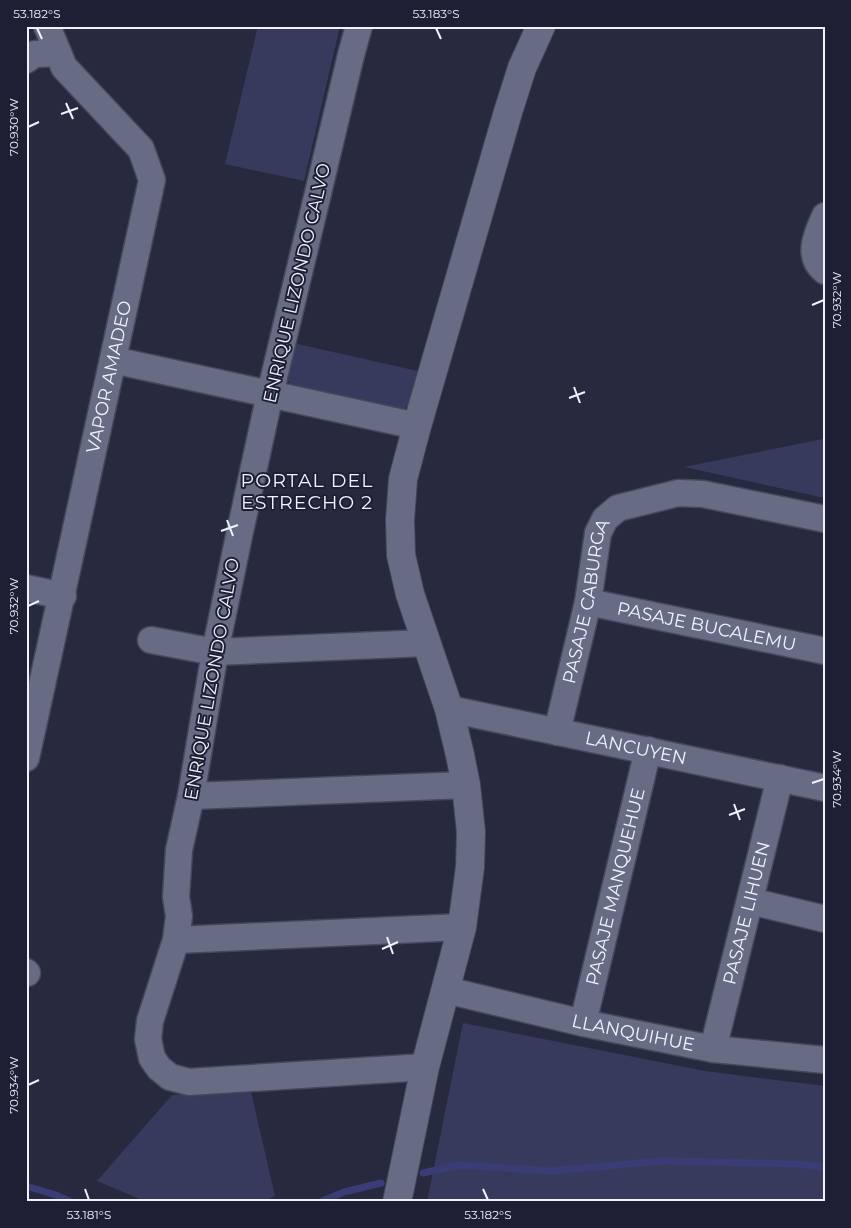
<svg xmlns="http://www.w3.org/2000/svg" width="851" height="1228" font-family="Montserrat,sans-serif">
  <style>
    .green { fill: #373a5d }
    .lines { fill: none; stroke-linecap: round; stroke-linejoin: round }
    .stream { stroke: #3a3d75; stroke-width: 7 }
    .minor-casing { stroke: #464758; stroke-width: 29 }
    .tertiary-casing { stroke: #464758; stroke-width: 30 }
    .minor { stroke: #686b84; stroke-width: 26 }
    .tertiary { stroke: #686b84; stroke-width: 28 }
    .ticks { fill: none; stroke: #f1f2fe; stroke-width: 2 }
    .labels { text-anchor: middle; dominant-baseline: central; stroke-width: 4; stroke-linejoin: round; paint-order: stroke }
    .street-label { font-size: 18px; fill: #f1f2fe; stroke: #1d1f34 }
    .neighbourhood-label { font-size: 19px; letter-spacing: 1px; fill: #f1f2fe; stroke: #1d1f34 }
    .neatline { fill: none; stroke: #f1f2fe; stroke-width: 2 }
    .ticks-label { font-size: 12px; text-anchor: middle; fill: #f1f2fe }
  </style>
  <rect width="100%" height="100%" fill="#27293e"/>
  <path class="green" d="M258 26H340L304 181 225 164Z
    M293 343 418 371 410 405 400 411 293 387 286 378Z
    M825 439V498L684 467 823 439Z
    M463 1023 705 1071 825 1086V1202H427Z
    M251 1092 275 1196 263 1202H147L97 1181 172 1095Z"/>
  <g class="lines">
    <path class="stream" d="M423 1173 458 1165 551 1171 662 1161 795 1164 825 1167
      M26 1186 56 1195 71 1202
      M320 1202 344 1192 381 1183"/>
    <g class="minor-casing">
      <g id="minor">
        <path d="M359 26 351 55 270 394 239 536 215 652 191 796 179 850 176 897 179 916 176 940 150 1021 148 1039 152 1058 159 1068 170 1077 189 1082 425 1067"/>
        <path d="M26 60 35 54 58 53"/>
        <path d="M825 216C817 234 806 256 825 271"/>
        <path d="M113 360 417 426"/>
        <path d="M26 588 63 596"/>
        <path id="s1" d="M588 602 825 651"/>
        <path d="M151 640 215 652 426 643"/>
        <path id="s2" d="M449 709 825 788"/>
        <path id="s3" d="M557 732 588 602 598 533 605 519 618 508 678 493 703 494 825 519"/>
        <path id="s4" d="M26 758 152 180 141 149 64 67 47 26"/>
        <path d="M191 796 466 785"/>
        <path d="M750 901 825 919"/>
        <path d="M176 940 462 927"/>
        <path d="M26 972 27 973"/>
        <path id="s5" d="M446 990 583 1023 713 1049 825 1060"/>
        <path id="s6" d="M583 1023 648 750"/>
        <path id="s7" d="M713 1049 780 778"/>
      </g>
    </g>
    <g class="tertiary-casing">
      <path id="tertiary" d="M397 1202 425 1067 462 927 470 867 471 832 466 785 460 755 449 709 410 594 401 555 400 520 403 479 417 426 508 112 522 68 541 26"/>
    </g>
    <use href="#minor" class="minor"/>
    <use href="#tertiary" class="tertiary"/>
  </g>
  <path class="ticks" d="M37 28 42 39M436 28 441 39M66 103 73 119M61 114 78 108M28 127 39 122M812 305 824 300M574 387 580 403M569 398 585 392M227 520 233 536M221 531 238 525M28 606 39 601M812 783 824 779M734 804 740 820M729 815 745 809M387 937 393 954M382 949 398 942M28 1085 39 1080M85 1189 89 1200M483 1189 488 1200"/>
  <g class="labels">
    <g class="street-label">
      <text transform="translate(297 283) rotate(-77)">ENRIQUE LIZONDO CALVO</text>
      <text stroke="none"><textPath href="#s4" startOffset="390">VAPOR AMADEO</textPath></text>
      <text stroke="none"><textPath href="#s3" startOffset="134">PASAJE CABURGA</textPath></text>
      <text stroke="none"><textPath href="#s1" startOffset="121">PASAJE BUCALEMU</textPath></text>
      <text transform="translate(212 679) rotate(-80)">ENRIQUE LIZONDO CALVO</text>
      <text stroke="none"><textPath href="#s2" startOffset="191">LANCUYEN</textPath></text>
      <text stroke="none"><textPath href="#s6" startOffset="140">PASAJE MANQUEHUE</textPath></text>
      <text stroke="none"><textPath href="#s7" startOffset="140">PASAJE LIHUEN</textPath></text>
      <text stroke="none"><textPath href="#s5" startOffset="192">LLANQUIHUE</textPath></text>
    </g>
    <g class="neighbourhood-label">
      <text x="307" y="480">PORTAL DEL<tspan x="307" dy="22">ESTRECHO 2</tspan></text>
    </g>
  </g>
  <rect width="851" height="1228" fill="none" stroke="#1d1f34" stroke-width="55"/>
  <rect x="28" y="28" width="796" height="1172" class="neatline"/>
  <g class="ticks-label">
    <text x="37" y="18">53.182°S</text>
    <text x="436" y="18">53.183°S</text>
    <text transform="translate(14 127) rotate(-90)" y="4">70.930°W</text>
    <text transform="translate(837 300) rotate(-90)" y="4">70.932°W</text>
    <text transform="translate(14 606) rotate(-90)" y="4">70.932°W</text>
    <text transform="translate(837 779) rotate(-90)" y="4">70.934°W</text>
    <text transform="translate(14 1085) rotate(-90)" y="4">70.934°W</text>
    <text x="89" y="1219">53.181°S</text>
    <text x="488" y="1219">53.182°S</text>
  </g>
</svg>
